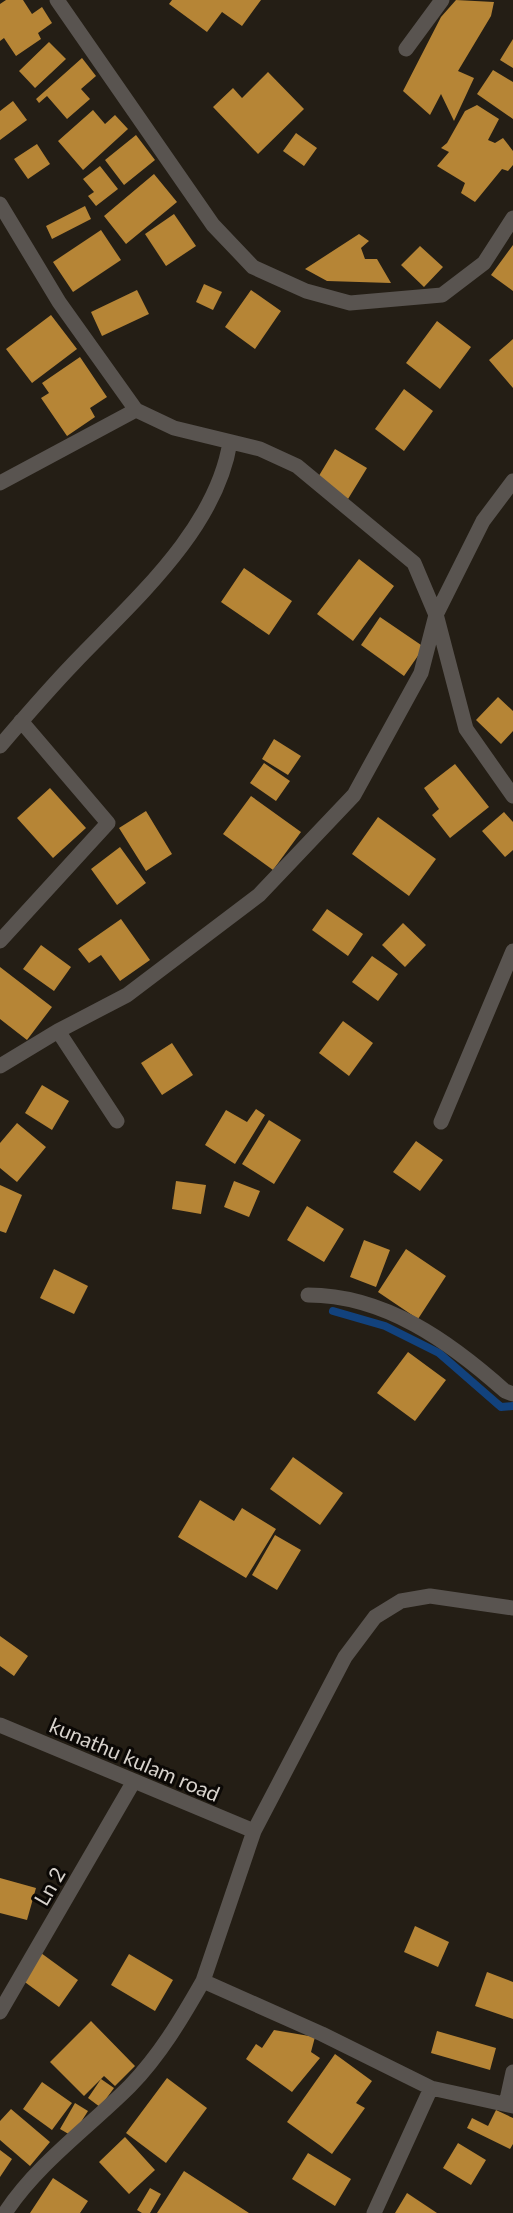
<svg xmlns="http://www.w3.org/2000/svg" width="513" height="2213" font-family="Lato,sans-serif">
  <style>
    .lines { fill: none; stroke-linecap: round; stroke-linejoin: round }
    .stream { stroke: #12427d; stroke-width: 8 }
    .building { fill: #b68536 }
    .street { stroke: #595450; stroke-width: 15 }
    .labels { text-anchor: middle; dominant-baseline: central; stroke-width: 6; stroke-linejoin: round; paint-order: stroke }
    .street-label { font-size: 21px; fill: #d7d2cc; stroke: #0b0805 }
  </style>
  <rect width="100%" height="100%" fill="#241e15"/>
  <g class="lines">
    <path class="stream" d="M333 1311 385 1326 439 1353 501 1407 513 1406"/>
  </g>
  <path class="building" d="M6 0H23L32 14 42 7 52 23 38 33 41 39 16 56 4 38 0 41V4Z
    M172 0H261L242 26 222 12 207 32 169 4Z
    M456 0 494 2 491 16 458 71 474 78 454 121 441 94 430 115 403 91 441 17Z
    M513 39V68L500 60Z
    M49 42 66 59 35 88 19 71Z
    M82 58 96 76 81 89 90 99 67 119 47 96 39 103 36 99Z
    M493 70 513 82V119L477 94Z
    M268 72 304 109 258 154 213 107 233 88 242 98Z
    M13 101 27 120 0 140V111Z
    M477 105 499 119 488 140 495 143 503 138 513 151V165L508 171 502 169 475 202 461 193 465 183 437 166 449 152 441 148 447 143 465 111Z
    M93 110 105 124 115 115 128 129 83 170 58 141Z
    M296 133 317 148 304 166 283 151Z
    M136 135 155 160 124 185 105 160Z
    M37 144 50 164 28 179 14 159Z
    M100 166 118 189 96 206 88 196 94 192 83 179Z
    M154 174 177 202 126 244 104 216Z
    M85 206 91 219 52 239 46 226Z
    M174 214 196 246 166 266 145 234Z
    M101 230 121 260 73 292 53 262Z
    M359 234 369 241 361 248 365 259H377L391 283 327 281 305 269Z
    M513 245V291L491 275Z
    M420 246 443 267 424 287 401 265Z
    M204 284 222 292 213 310 196 302Z
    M137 290 149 314 102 336 91 312Z
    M251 290 281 311 255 349 225 327Z
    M51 315 77 349 32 383 6 349Z
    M437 321 471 347 440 389 406 363Z
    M513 339V388L489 360Z
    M80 357 107 397 90 408 95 417 67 436 41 398 49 393 42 383Z
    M404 389 433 411 404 451 375 429Z
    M335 449 367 468 348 499 317 479Z
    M359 559 394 586 353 641 317 614Z
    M244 568 292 601 269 635 221 602Z
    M380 617 424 647 404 676 361 645Z
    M498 697 513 711V731L501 744 476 720Z
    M274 739 301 756 288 775 262 759Z
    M264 763 290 781 276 801 250 783Z
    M455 764 489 807 450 838 432 815 439 809 424 788Z
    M50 788 86 828 53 858 17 818Z
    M251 796 301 832 273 870 223 834Z
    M146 811 172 854 146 871 119 828Z
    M504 812 513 822V850L505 857 482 831Z
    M378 817 436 859 409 896 352 854Z
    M120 847 146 883 117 905 91 869Z
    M327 909 363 934 348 956 312 930Z
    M121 919 150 960 120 981 101 955 89 963 78 949Z
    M403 923 426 945 405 967 382 945Z
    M41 945 71 967 54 991 23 969Z
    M372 956 398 974 378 1001 352 982Z
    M0 967 52 1007 27 1040 0 1019Z
    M343 1021 373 1043 349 1076 319 1053Z
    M172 1043 193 1075 162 1095 141 1063Z
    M42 1085 69 1101 52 1130 25 1113Z
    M256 1109 265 1115 235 1164 205 1145 226 1110 247 1122Z
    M269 1120 301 1140 274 1184 242 1164Z
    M17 1123 46 1147 17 1182 0 1168V1143Z
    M416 1141 443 1160 420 1191 393 1172Z
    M176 1181 206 1185 201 1214 172 1209Z
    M234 1181 260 1191 249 1217 224 1207Z
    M0 1185 22 1195 6 1233 0 1231Z
    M307 1206 344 1229 324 1262 287 1240Z
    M364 1240 390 1250 376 1287 350 1277Z
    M406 1249 446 1276 418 1319 378 1292Z
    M54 1269 88 1286 74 1314 40 1298Z
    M408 1352 446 1380 415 1421 377 1393Z
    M293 1457 343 1493 320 1525 270 1489Z
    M200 1500 234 1521 242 1508 276 1529 246 1578 178 1537Z
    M275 1535 301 1550 277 1590 252 1575Z
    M0 1636 28 1656 14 1676 0 1666Z
    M0 1878 36 1888 27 1920 0 1913Z
    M415 1926 449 1942 438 1967 404 1952Z
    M41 1953 78 1980 59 2007 22 1980Z
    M129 1954 173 1980 155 2011 111 1985Z
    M487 1972 513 1982V2019L475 2006Z
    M91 2021 135 2066 115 2086 104 2076 84 2096 50 2062Z
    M274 2030 315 2037 311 2052 320 2058 292 2092 246 2059 256 2044 262 2048Z
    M437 2031 496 2048 490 2070 431 2053Z
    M335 2054 372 2081 356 2103 365 2108 332 2154 287 2122Z
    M167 2078 207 2108 166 2163 126 2133Z
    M101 2079 114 2088 100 2107 88 2098Z
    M42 2082 72 2103 52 2130 23 2109Z
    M75 2103 88 2111 72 2136 60 2129Z
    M11 2109 50 2142 30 2166 0 2140V2121Z
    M496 2110 513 2118V2144L510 2149 467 2128 472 2118 488 2126Z
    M125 2137 155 2170 129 2194 99 2162Z
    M458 2143 486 2160 471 2185 443 2168Z
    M0 2150 12 2159 0 2177Z
    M308 2153 351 2179 335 2206 292 2179Z
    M184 2171 249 2213H157Z
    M53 2178 88 2201 80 2213H30Z
    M150 2188 161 2194 150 2213H142L137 2210Z
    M407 2193 437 2213H395Z"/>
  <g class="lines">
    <path class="street" d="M57 0 213 225 253 267 306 291 350 303 442 295 484 263 513 218
      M406 49 442 0
      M0 204 59 302 136 410 174 428 260 449 297 466 414 563 436 615 483 521 513 481
      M0 483 136 410
      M437 618 466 729 513 796
      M0 746C24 718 48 690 74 663 133 601 216 530 230 442
      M0 941 108 823 21 721
      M58 1031 117 1121
      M0 1066 58 1031 127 995 259 895 354 795 421 673 436 615
      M441 1122 513 951
      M308 1295C385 1295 450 1342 505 1391L513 1394
      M0 1725 254 1831
      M203 1981 254 1831 345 1657 375 1617 401 1601 430 1596 513 1608
      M0 2012 134 1781
      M506 2104 513 2072
      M5 2213C37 2164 89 2127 130 2086 160 2055 182 2018 203 1981L322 2034 431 2088 513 2106
      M374 2213 431 2088"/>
  </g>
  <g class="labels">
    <g class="street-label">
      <text transform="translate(135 1759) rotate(23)">kunathu kulam road</text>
      <text transform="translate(49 1886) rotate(-60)">Ln 2</text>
    </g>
  </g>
</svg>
